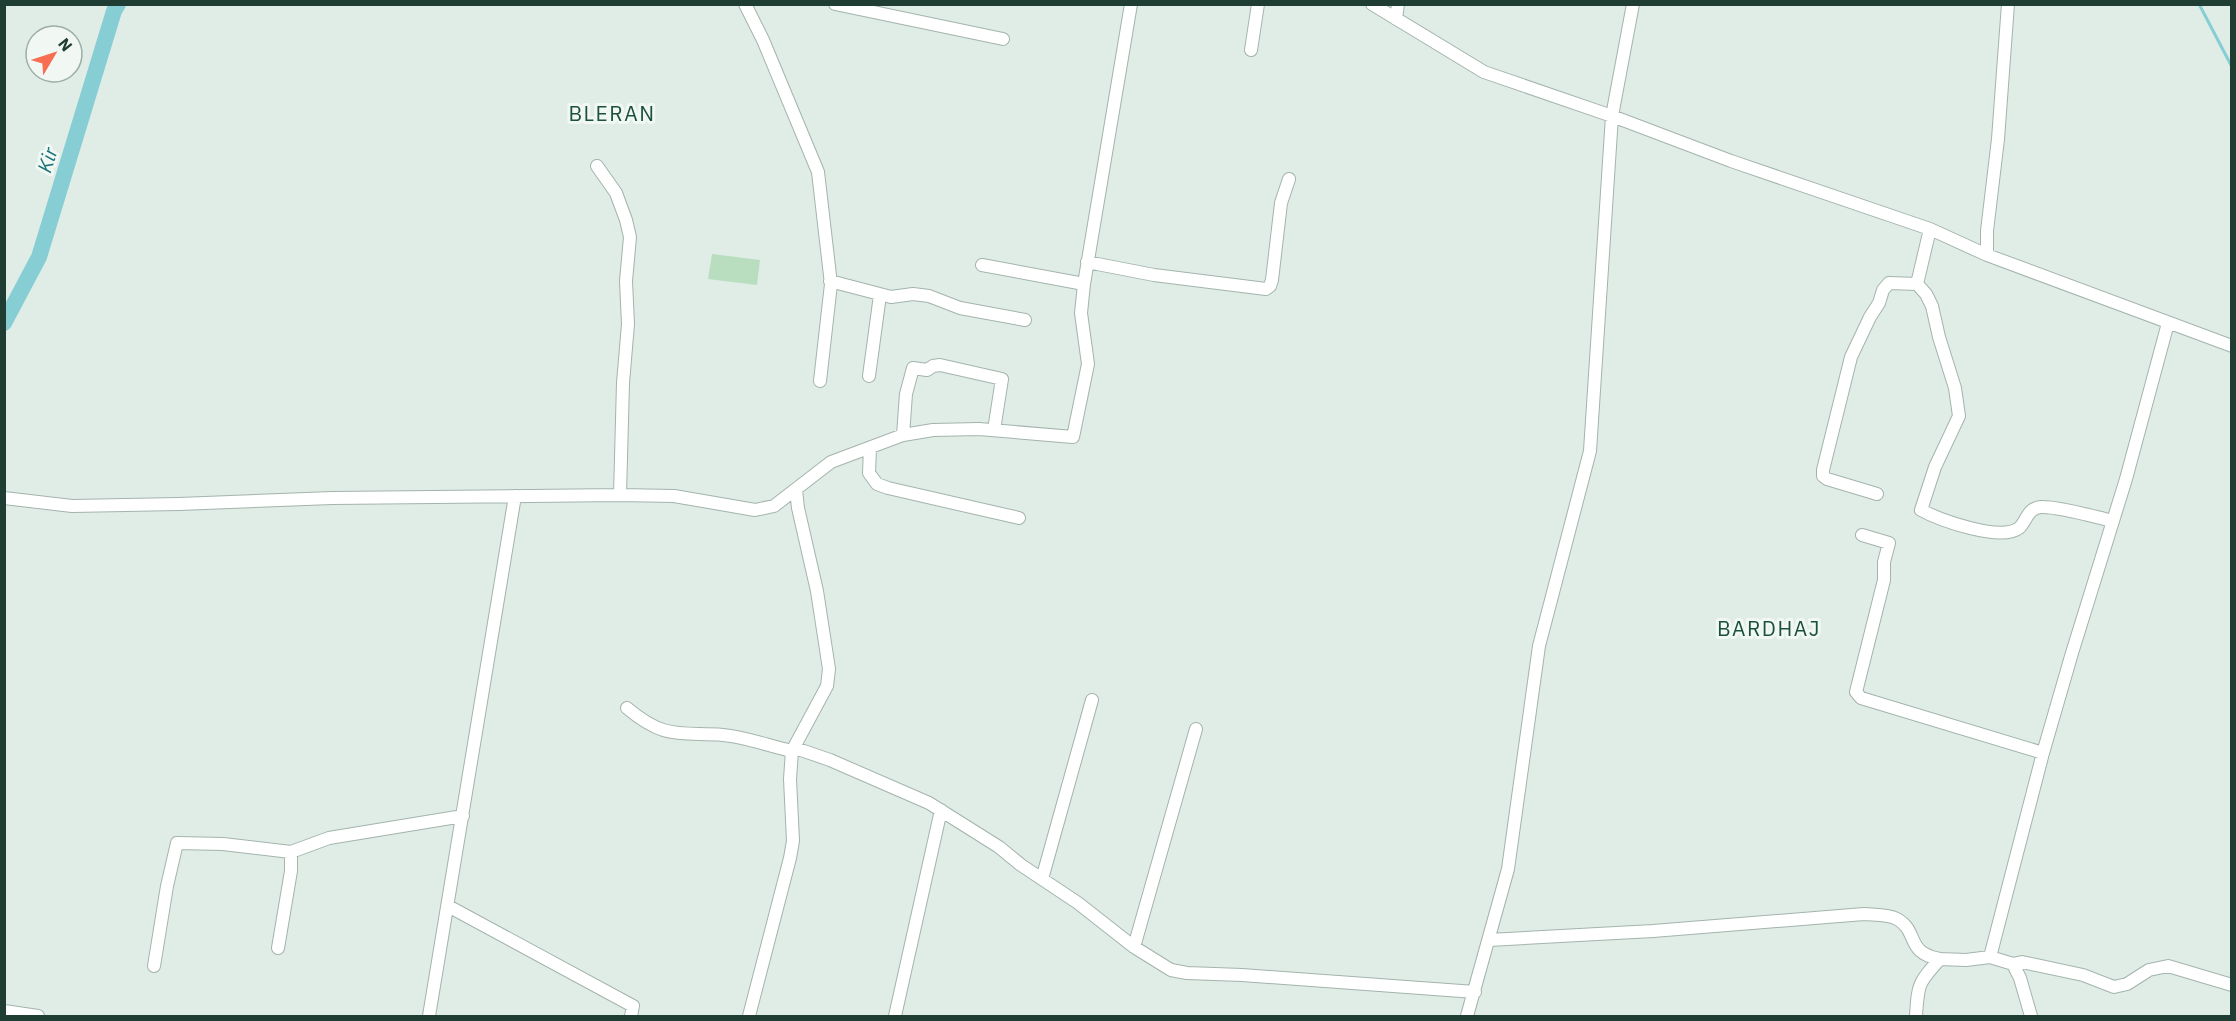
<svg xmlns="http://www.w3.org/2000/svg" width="2236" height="1021" font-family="'IBM Plex Sans',sans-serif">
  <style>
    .green { fill: #b8debf }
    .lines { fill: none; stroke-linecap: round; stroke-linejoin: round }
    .stream { stroke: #86ced3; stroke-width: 3 }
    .river { stroke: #86ced3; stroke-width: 16 }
    .minor-casing { stroke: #a3b4ad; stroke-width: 14 }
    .minor { stroke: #fff; stroke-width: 12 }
    .labels { text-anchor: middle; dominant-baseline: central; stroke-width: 6; stroke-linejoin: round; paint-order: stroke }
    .water-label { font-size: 20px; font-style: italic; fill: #18727b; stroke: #f1f8f4 }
    .quarter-label { font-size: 21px; letter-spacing: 1.5px; fill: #1b503f; stroke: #f1f8f4 }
  </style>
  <rect width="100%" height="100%" fill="#e0ece6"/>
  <path class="green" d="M712 254 760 260 757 285 708 279Z"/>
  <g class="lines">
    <path class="stream" d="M2199 4 2232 67"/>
    <path class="river" d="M4 323 39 257 114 11 118 4"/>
    <g class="minor-casing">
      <path id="minor" d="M745 4 763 40 818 172 831 284 820 381
        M835 4 1003 39
        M1372 4 1484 72 1612 116 1731 161 1930 229 1987 255 2232 346
        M1396 19 1398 4
        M1251 50 1258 4
        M597 166 616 193 626 220 630 237 626 281 628 324 623 383 620 495
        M1930 229 1917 284 1926 294 1932 306 1939 337 1955 388 1959 416 1935 467 1921 510C1939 520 2001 542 2019 528 2027 521 2027 508 2041 507 2058 506 2095 517 2113 521
        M1987 255V231L1998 139 2008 4
        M1087 262 1154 275 1266 289 1270 286 1272 280 1281 203 1289 179
        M982 265 1084 284
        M830 281 891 297 913 294 929 296 960 308 1025 320
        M869 376 880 295
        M903 435 906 394 913 368 927 370 933 366 940 365 1002 379 994 430
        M870 448 869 473 877 484 888 488 1019 518
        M1877 494 1827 479 1823 476V470L1851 357 1870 317 1879 303 1883 290 1889 283 1917 284
        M4 498 72 506 179 504 332 498 620 495 674 496 755 510 774 506 831 462 903 435 933 430 979 429 1073 437 1088 364 1081 313 1084 284 1131 4
        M1862 535 1889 543 1884 562V580L1856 692 1861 698 2043 753
        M627 708C665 740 679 732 723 735 746 737 769 746 792 751L798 749 830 760 929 803 999 847 1021 865 1078 903 1134 947 1171 970 1187 973 1242 975 1475 992
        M1042 879 1092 700
        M448 906 633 1006 631 1016
        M1489 940 1653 931 1864 914C1874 915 1888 914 1897 919 1919 931 1905 953 1940 959
        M1134 947 1196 729
        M278 948 291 871V852L329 838 463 816
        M2013 964 2022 962 2083 975 2114 987 2127 984 2149 970 2168 966 2232 985
        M154 966 167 886 177 843 223 844 291 852
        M4 1011 38 1016
        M429 1016 515 496
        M749 1016 790 858 793 841 790 779 792 751 827 686 829 669 817 591 798 508 796 490
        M895 1016 941 810
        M1467 1016 1508 869 1539 646 1590 451 1612 116 1633 4
        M1916 1016C1918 984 1918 983 1940 959L1966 960 1990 957
        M2031 1016 2020 978 2013 964 1990 957 2043 753 2072 653 2126 479 2168 323"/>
    </g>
    <use href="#minor" class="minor"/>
  </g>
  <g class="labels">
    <g class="water-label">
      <text transform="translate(47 160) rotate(-73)">Kir</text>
    </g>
    <g class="quarter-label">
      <text x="612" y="113">BLERAN</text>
      <text x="1769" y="628">BARDHAJ</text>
    </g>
  </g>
  <rect width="2236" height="1021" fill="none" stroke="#203d33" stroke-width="12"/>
  <g transform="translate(54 54) rotate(51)"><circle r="28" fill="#f1f8f4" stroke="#9dada7" stroke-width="1.5"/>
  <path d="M0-4.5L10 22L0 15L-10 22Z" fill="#f76e53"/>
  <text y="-9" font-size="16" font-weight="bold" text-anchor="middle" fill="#203d33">N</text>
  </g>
</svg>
